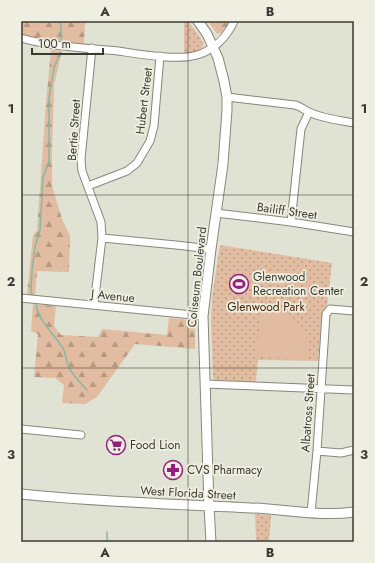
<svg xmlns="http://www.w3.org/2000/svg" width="375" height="563" font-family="Jost,sans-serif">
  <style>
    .grass { fill: url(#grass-dots) }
    .forest { fill: url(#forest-firs) }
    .pitch { fill: #e2bca0 }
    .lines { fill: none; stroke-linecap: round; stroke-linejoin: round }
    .stream { stroke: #84b9a3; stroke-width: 1.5 }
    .minor-casing { stroke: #87887b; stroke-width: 9 }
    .major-casing { stroke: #87887b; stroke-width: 11 }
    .minor { stroke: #fff; stroke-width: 7 }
    .major { stroke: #fff; stroke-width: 9 }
    .grid { fill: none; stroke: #3a3a34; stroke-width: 1; stroke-opacity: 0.55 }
    .labels { text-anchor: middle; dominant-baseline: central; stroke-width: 3.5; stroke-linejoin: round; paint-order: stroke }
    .street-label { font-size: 12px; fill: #3a3a34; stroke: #eeefe1 }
    .poi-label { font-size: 12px; fill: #3a3a34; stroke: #eeefe1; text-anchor: start }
    .park-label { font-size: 12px; fill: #492200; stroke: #eeefe1 }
    .neatline { fill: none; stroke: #3a3a34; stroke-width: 1.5 }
    .grid-label { font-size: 13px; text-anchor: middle; font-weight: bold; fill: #3a3a34 }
  </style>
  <defs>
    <pattern id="grass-dots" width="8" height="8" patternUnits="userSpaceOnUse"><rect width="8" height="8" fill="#e2bca0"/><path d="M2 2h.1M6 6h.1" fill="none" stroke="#b89a83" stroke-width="1.8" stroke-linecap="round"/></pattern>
    <pattern id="forest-firs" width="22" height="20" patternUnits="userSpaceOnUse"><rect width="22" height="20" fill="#e2bca0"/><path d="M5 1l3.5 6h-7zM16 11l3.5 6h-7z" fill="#b89a83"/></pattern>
  </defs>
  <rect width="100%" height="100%" fill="#e0e2d3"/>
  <path class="grass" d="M184 21H188L200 37 204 45C200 53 192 53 184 54Z
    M220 245 332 263 327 306 322 313 318 361 258 360 256 382 214 380 213 376 211 321 212 297Z
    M255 514 271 515 269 542H256Z"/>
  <path class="forest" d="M21 21H88L85 24 84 44 44 40 21 35Z
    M208 21H229L227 26 222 33 217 34Z
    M51 50 62 51 54 85 52 152V186L62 219 70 236 69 272 37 271 35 296 27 295 33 235 37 231 46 103Z
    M33 304 56 306 54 326 61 335 98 337 102 329 167 335 169 318 191 320 195 324V349L135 344 97 397 85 404 62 403 64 385 55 378 34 377 38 334 31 331Z"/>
  <path class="pitch" d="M261 304C291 310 311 325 308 359L259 357 257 354Z"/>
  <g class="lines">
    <path class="stream" d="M59 21 61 26V41
      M32 295 31 290 32 270 35 247 40 230 43 178 49 161V98L54 68 60 53
      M36 305C39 322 56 336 64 350 66 355 66 361 68 365 72 375 80 383 87 390
      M107 542V532"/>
    <g class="minor-casing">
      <path id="minor" d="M21 38C52 47 86 48 118 51 139 54 178 61 197 55 214 50 227 37 234 21
        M92 48 81 159 82 171 101 222 102 238 94 305
        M227 97 295 105C300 106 304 110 309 112 323 119 339 120 354 123
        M88 186 127 171 137 163 150 141 154 126 160 56
        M216 213 291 222 354 232
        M291 222 301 129 309 112
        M102 238 176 245 211 249
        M21 298 203 316
        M205 384 354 390
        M21 429 81 435
        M317 451 341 453 354 450
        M311 513 317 451 326 314 330 309 354 311"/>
    </g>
    <g class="major-casing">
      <path id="major" d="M198 21 207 34 218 58 224 81 227 97V110L223 164 211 249 203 316 209 506 211 542
        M21 494C98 502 174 504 251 508 285 509 320 517 354 512"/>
    </g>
    <use href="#minor" class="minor"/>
    <use href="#major" class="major"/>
  </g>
  <path class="grid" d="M188 21V542M21 195H354M21 368H354"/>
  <defs>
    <g id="stadium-ring" transform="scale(1)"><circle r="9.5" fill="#eeefe1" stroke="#92207f" stroke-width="1.5"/><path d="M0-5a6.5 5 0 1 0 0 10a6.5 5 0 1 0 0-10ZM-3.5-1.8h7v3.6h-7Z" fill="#92207f"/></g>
    <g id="supermarket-ring" transform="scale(1)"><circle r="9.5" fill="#eeefe1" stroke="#92207f" stroke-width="1.5"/><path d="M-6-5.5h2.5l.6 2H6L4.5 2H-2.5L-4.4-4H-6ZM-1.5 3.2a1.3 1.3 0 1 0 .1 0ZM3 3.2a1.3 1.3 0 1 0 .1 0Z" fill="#92207f"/></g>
    <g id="pharmacy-ring" transform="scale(1)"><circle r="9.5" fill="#eeefe1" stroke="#92207f" stroke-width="1.5"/><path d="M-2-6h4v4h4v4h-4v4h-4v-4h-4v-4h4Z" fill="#92207f"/></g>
  </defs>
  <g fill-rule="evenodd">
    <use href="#stadium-ring" x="239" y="284"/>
    <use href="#supermarket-ring" x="116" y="445"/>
    <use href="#pharmacy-ring" x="173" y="470"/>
  </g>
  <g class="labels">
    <g class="street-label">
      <text transform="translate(144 101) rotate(-83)">Hubert Street</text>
      <text transform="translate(74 130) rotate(-86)">Bertie Street</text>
      <text transform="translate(287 211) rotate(8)">Bailiff Street</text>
      <text transform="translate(197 277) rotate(-84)">Coliseum Boulevard</text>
      <text transform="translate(113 296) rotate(6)">J Avenue</text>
      <text transform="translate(308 413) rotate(-86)">Albatross Street</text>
      <text transform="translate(188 493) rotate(3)">West Florida Street</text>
    </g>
    <g class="poi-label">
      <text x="253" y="277">Glenwood<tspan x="253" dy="14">Recreation Center</tspan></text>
      <text x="130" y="445">Food Lion</text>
      <text x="187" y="470">CVS Pharmacy</text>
    </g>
    <g class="park-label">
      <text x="266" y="307">Glenwood Park</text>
    </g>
  </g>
  <rect width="375" height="563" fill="none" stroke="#eeefe1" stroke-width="44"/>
  <path d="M32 48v6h71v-6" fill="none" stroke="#3a3a34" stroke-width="2"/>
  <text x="38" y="48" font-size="12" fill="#3a3a34" stroke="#eeefe1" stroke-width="3" paint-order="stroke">100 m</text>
  <rect x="22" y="22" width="331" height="519" class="neatline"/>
  <g class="grid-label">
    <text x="105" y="16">A</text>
    <text x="270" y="16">B</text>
    <text x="11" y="113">1</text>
    <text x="364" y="113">1</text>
    <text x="11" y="286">2</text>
    <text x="364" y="286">2</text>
    <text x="11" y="459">3</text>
    <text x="364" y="459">3</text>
    <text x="105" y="557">A</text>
    <text x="270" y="557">B</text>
  </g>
</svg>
